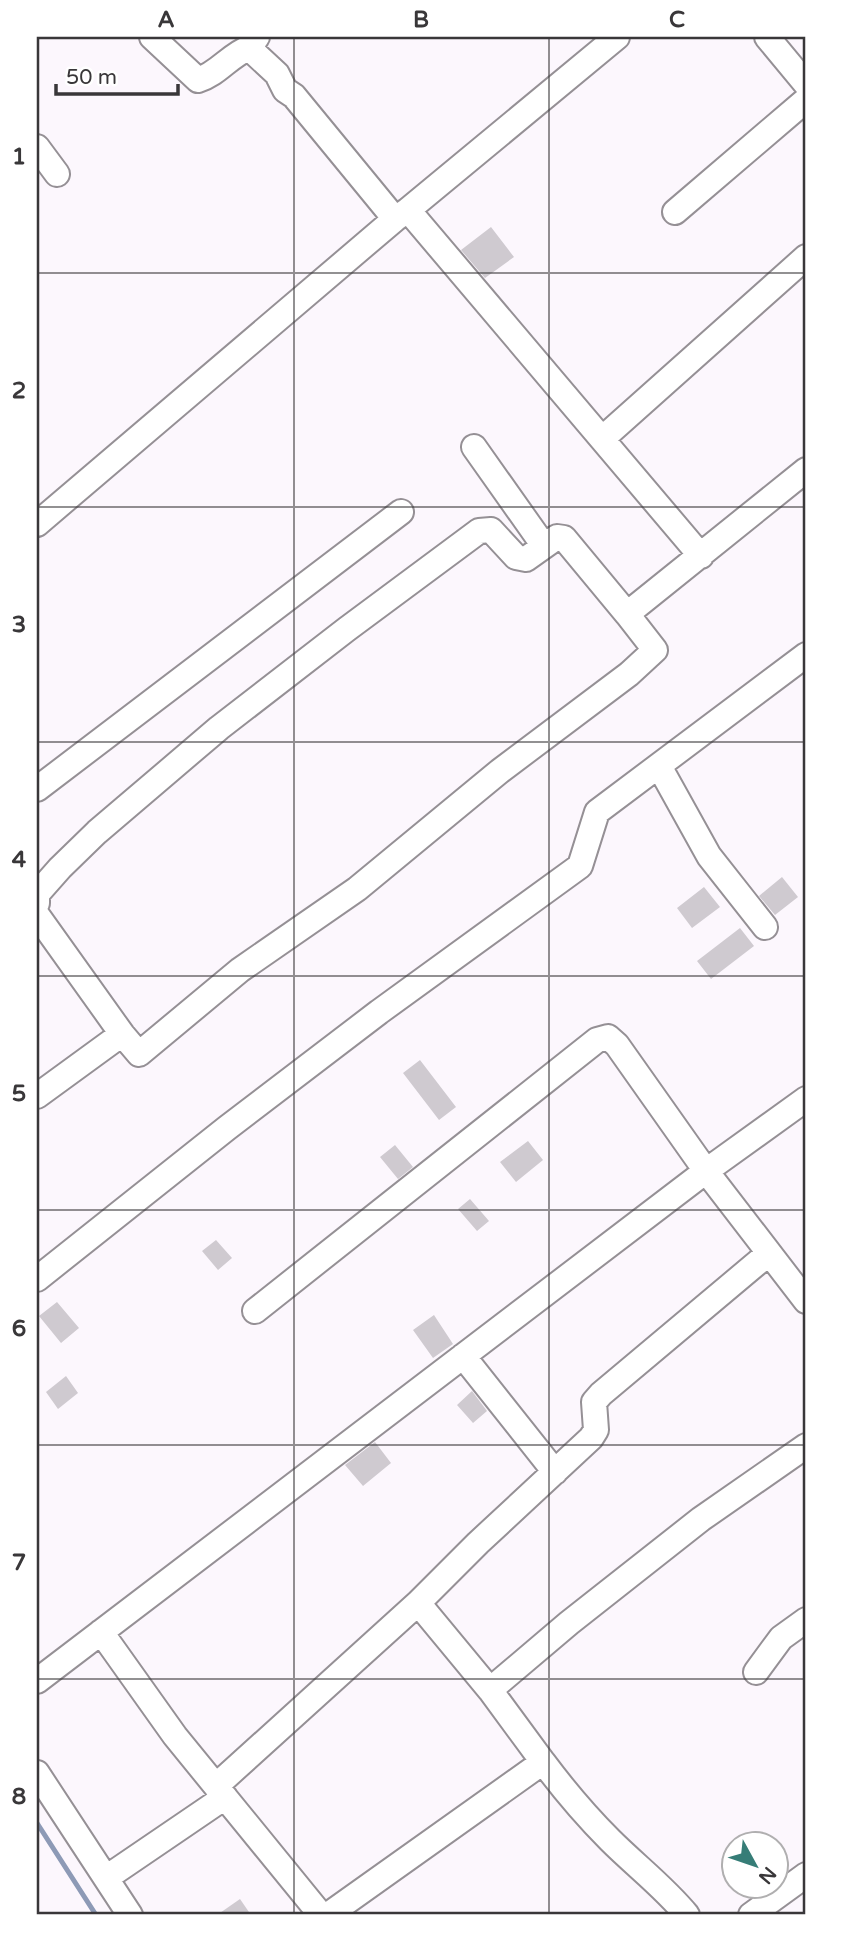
<svg xmlns="http://www.w3.org/2000/svg" width="843" height="1952" font-family="'Varela Round',sans-serif">
  <style>
    .lines { fill: none; stroke-linecap: round; stroke-linejoin: round }
    .stream { stroke: #8d9ab6; stroke-width: 5 }
    .building { fill: #cfcad0 }
    .minor-casing { stroke: #959095; stroke-width: 28 }
    .minor { stroke: #fff; stroke-width: 24 }
    .grid { fill: none; stroke: #393739; stroke-width: 2; stroke-opacity: 0.55 }
    .neatline { fill: none; stroke: #393739; stroke-width: 2.5 }
    .grid-label { font-size: 23px; text-anchor: middle; font-weight: bold; fill: #393739 }
  </style>
  <rect width="100%" height="100%" fill="#fcf7fd"/>
  <g class="lines">
    <path class="stream" d="M37 1823 96 1915"/>
  </g>
  <path class="building" d="M491 227 514 257 485 278 461 250Z
    M782 877 798 897 775 915 759 896Z
    M704 887 720 907 692 928 677 908Z
    M740 928 754 946 711 979 697 961Z
    M420 1060 456 1107 439 1120 403 1073Z
    M528 1141 543 1160 516 1182 500 1162Z
    M395 1145 413 1167 398 1179 380 1157Z
    M470 1199 489 1221 477 1231 458 1209Z
    M216 1240 232 1258 218 1270 202 1251Z
    M57 1302 79 1328 61 1343 39 1316Z
    M434 1315 453 1344 433 1358 413 1330Z
    M66 1376 78 1393 58 1409 46 1392Z
    M472 1391 487 1411 473 1423 457 1405Z
    M375 1442 391 1463 363 1486 345 1465Z
    M240 1899 251 1915H217Z"/>
  <g class="lines">
    <g class="minor-casing">
      <path id="minor" d="M152 37 198 80C218 74 230 55 249 48
        M257 37 249 48 277 74 285 90 294 96 395 219
        M767 37 806 84
        M37 147 57 174
        M408 210 617 37
        M675 212 806 100
        M602 439 806 257
        M474 447 544 546
        M37 524 395 219 408 210 701 556
        M659 766 709 856 765 927
        M37 789 401 512
        M37 903V894L60 868 97 832 219 728 347 629 479 531 491 530 516 557 526 559 557 537 564 538 627 614
        M37 915 122 1034
        M37 1096 122 1034 139 1054 240 970 357 889 500 771 629 674 655 650 627 614 806 470
        M37 1279 227 1128 379 1012 580 866 597 812 806 655
        M255 1311 597 1040 608 1037 617 1045 706 1171 806 1301
        M463 1356 555 1472
        M418 1603 478 1543 591 1438 596 1430 594 1402 601 1394 769 1253
        M101 1632 175 1736 321 1915
        M756 1672 781 1638 806 1620
        M37 1681 706 1171 806 1099
        M543 1762C564 1790 586 1816 610 1840 636 1866 664 1887 687 1915
        M37 1773 130 1915
        M216 1786 418 1603 490 1690 569 1623 701 1519 806 1446
        M106 1878 225 1797
        M328 1915 543 1762 490 1690
        M751 1915 806 1875"/>
    </g>
    <use href="#minor" class="minor"/>
  </g>
  <path class="grid" d="M294 37V1915M549 37V1915M37 273H806M37 507H806M37 742H806M37 976H806M37 1210H806M37 1445H806M37 1679H806"/>
  <rect width="843" height="1952" fill="none" stroke="#ffffff" stroke-width="77"/>
  <g transform="translate(755 1865) rotate(130)"><circle r="33" fill="#ffffff" stroke="#b0afb0" stroke-width="2"/>
  <path d="M0-5L12 26L0 18L-12 26Z" fill="#367d77"/>
  <text y="-10" font-size="19" font-weight="bold" text-anchor="middle" fill="#393739">N</text>
  </g>
  <path d="M56 84v10h122v-10" fill="none" stroke="#393739" stroke-width="3.5"/>
  <text x="66" y="84" font-size="21" fill="#393739" stroke="#ffffff" stroke-width="5" paint-order="stroke">50 m</text>
  <rect x="38" y="38" width="766" height="1875" class="neatline"/>
  <g class="grid-label">
    <text x="166" y="27">A</text>
    <text x="421" y="27">B</text>
    <text x="677" y="27">C</text>
    <text x="19" y="164">1</text>
    <text x="19" y="398">2</text>
    <text x="19" y="632">3</text>
    <text x="19" y="867">4</text>
    <text x="19" y="1101">5</text>
    <text x="19" y="1336">6</text>
    <text x="19" y="1570">7</text>
    <text x="19" y="1804">8</text>
  </g>
</svg>
